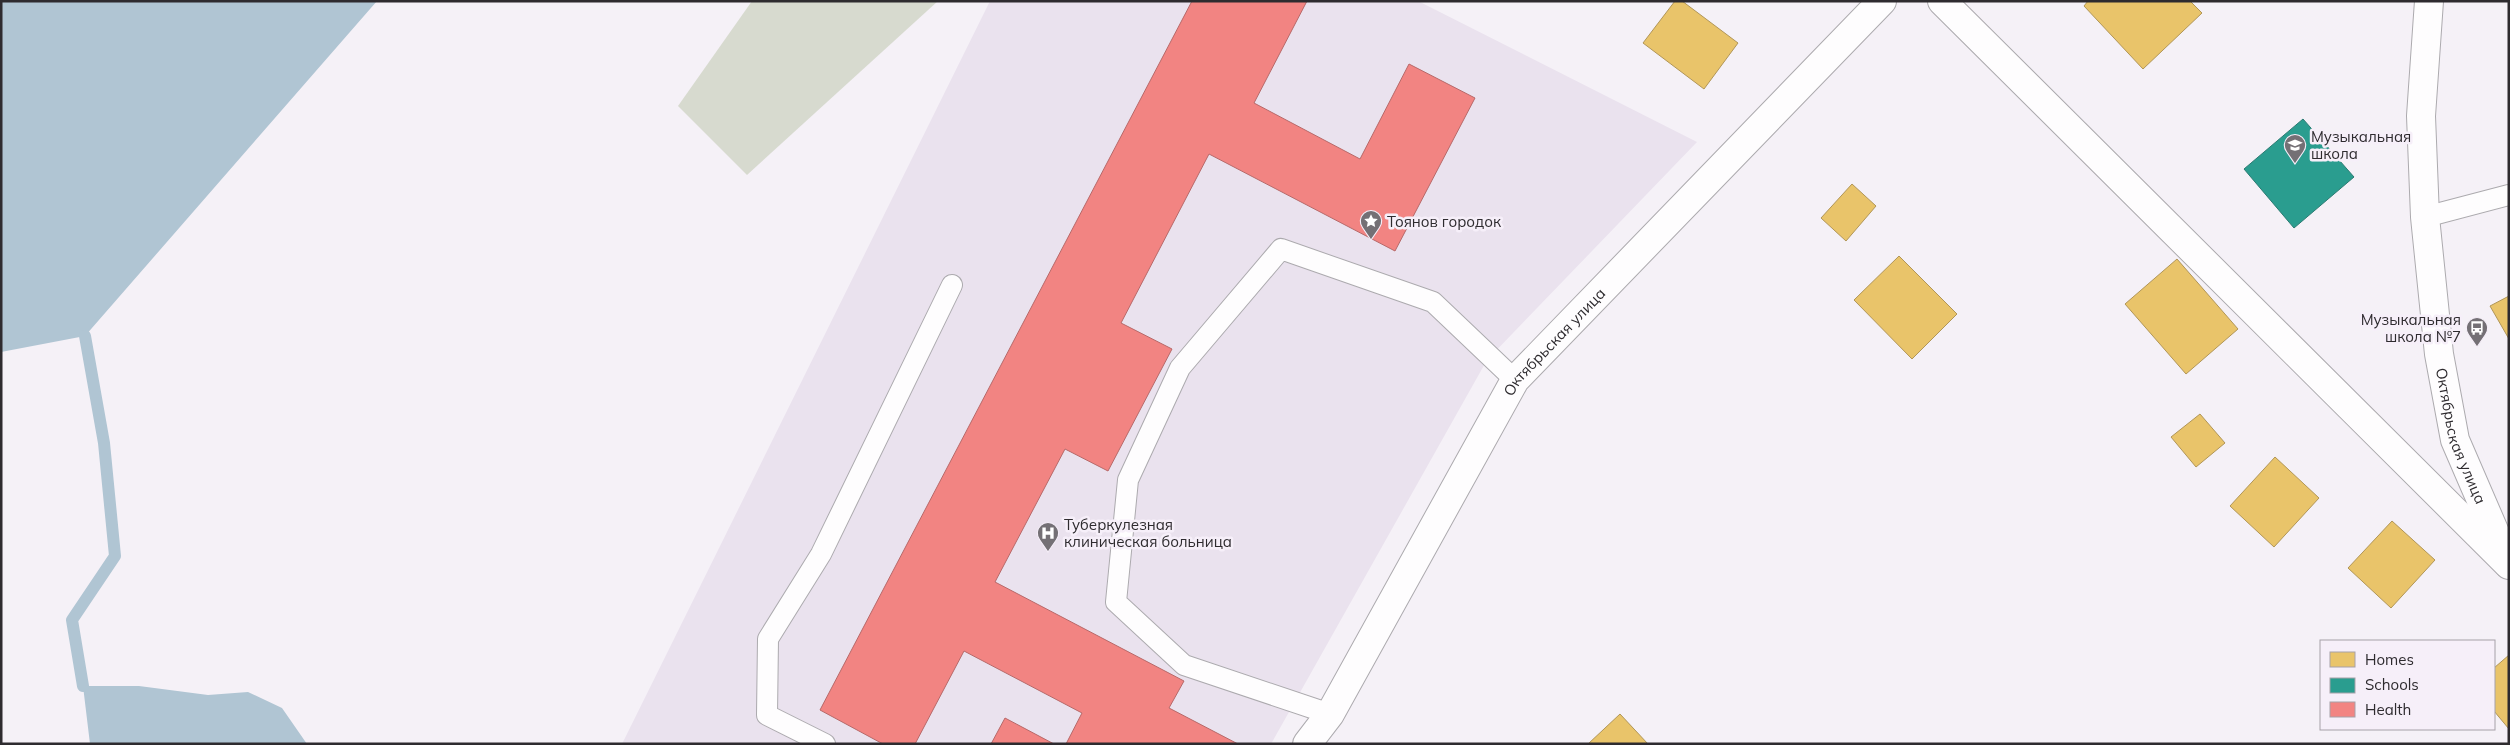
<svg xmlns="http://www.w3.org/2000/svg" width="2510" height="745" font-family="Mulish,sans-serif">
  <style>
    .built { fill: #eae2ee }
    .green { fill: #d7dacf }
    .water { fill: #b0c5d3 }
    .homes { fill: #e9c46a; stroke: #b19658 }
    .schools { fill: #2a9d8f; stroke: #2b7b72 }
    .health { fill: #f28482; stroke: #b76969 }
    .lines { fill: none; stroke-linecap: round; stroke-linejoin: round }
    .stream { stroke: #b0c5d3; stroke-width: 12 }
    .service-casing { stroke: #acaaae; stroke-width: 22 }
    .minor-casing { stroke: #acaaae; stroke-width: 30 }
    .tertiary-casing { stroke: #acaaae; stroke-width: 30 }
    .service { stroke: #fefdfe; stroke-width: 20 }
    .minor { stroke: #fefdfe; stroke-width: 28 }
    .tertiary { stroke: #fefdfe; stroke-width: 28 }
    .labels { text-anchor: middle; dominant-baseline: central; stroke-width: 5; stroke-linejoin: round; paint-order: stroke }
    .poi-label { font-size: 15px; fill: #2e2b2f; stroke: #f6eff9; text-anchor: start }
    .street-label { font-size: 15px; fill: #2e2b2f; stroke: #f6eff9 }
  </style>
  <rect width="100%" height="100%" fill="#f5f1f7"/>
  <path class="built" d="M990 1H1418L1697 142 1487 360 1271 744H622Z"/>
  <path class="green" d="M752 1H938L747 175 678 106Z"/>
  <path class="water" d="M1 1H377L85 336 1 352Z
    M83 686H139L208 695 248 692 282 708 307 744H90Z"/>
  <path class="homes" d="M1675 1H1682L1738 43 1704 89 1643 43Z
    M2088 1H2190L2202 13 2143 69 2084 6Z
    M1852 184 1876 206 1846 241 1821 218Z
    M1899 256 1957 314 1912 359 1854 300Z
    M2177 259 2238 329 2186 374 2125 304Z
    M2509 296V339L2490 306Z
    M2200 414 2225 443 2196 467 2171 437Z
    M2275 457 2319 498 2274 547 2230 506Z
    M2392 521 2435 560 2391 608 2348 568Z
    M2509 655V729L2494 711V668Z
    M1620 714 1648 744H1588Z"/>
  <path class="schools" d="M2303 119 2354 177 2294 228 2244 169Z"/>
  <path class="health" d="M1192 1H1307L1254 103 1360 159 1409 64 1475 98 1395 251 1209 154 1121 323 1172 349 1108 471 1065 449 995 582 1184 681 1169 708 1238 744H1066L1082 713 964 651 915 744H883L820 710Z
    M1005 718 1054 744H991Z"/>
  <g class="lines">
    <path class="stream" d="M83 686 72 620 115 556 104 443 85 336"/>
    <g class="service-casing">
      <path id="service" d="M2425 217 2509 195
        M1330 714 1184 665 1116 602 1128 480 1180 368 1281 249 1433 302 1515 380
        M825 744 767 715 768 639 821 554 952 285"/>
    </g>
    <g class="minor-casing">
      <g id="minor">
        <path d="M1942 1 2507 563"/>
        <path id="s1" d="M1307 744 1330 714 1515 380 1882 1"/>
      </g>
    </g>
    <g class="tertiary-casing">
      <g id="tertiary">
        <path id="s2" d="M2429 1 2421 116 2425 217 2439 354 2455 440 2509 565"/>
      </g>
    </g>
    <use href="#service" class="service"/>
    <use href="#minor" class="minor"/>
    <use href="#tertiary" class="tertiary"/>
  </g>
  <defs>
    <g id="school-pin" transform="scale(1.125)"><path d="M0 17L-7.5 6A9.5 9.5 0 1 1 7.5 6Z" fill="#747075" stroke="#f6eff9"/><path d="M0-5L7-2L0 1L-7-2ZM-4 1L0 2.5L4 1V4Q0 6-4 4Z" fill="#fff"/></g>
    <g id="sight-pin" transform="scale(1.125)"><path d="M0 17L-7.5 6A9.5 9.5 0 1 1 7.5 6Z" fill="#747075" stroke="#f6eff9"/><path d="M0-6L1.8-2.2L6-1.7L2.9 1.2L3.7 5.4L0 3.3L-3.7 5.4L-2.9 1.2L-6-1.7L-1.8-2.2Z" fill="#fff"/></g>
    <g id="bus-pin" transform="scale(1.125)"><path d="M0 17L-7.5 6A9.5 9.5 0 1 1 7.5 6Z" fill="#747075" stroke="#f6eff9"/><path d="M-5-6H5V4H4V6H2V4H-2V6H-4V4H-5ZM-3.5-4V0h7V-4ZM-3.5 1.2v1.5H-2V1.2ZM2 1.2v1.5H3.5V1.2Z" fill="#fff"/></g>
    <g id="hospital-pin" transform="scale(1.125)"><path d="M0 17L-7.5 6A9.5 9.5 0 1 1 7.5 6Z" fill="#747075" stroke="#f6eff9"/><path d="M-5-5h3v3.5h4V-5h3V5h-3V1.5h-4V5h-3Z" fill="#fff"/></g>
  </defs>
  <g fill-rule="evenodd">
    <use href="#school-pin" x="2295" y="145"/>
    <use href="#sight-pin" x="1371" y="221"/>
    <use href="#bus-pin" x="2477" y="328"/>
    <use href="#hospital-pin" x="1048" y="533"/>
  </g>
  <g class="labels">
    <g class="poi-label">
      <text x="2311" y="136">Музыкальная<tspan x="2311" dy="17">школа</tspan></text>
      <text x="1387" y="221">Тоянов городок</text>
      <text x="2461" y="319" text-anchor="end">Музыкальная<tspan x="2461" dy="17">школа №7</tspan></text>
      <text x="1064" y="524">Туберкулезная<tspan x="1064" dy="17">клиническая больница</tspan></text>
    </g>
    <g class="street-label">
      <text stroke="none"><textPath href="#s1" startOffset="474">Октябрьская улица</textPath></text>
      <text stroke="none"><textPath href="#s2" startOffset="439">Октябрьская улица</textPath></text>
    </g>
  </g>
  <rect width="2510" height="745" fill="none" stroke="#2e2b2f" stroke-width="5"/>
  <rect x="2320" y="640" width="175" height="90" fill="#f6eff9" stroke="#a6a1a8"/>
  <rect x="2330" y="652" width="25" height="15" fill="#e9c46a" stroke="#a6a1a8"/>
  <text x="2365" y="665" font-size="15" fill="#2e2b2f">Homes</text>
  <rect x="2330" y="678" width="25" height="15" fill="#2a9d8f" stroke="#a6a1a8"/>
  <text x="2365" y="690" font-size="15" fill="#2e2b2f">Schools</text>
  <rect x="2330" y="702" width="25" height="15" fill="#f28482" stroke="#a6a1a8"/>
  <text x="2365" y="715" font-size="15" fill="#2e2b2f">Health</text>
</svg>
